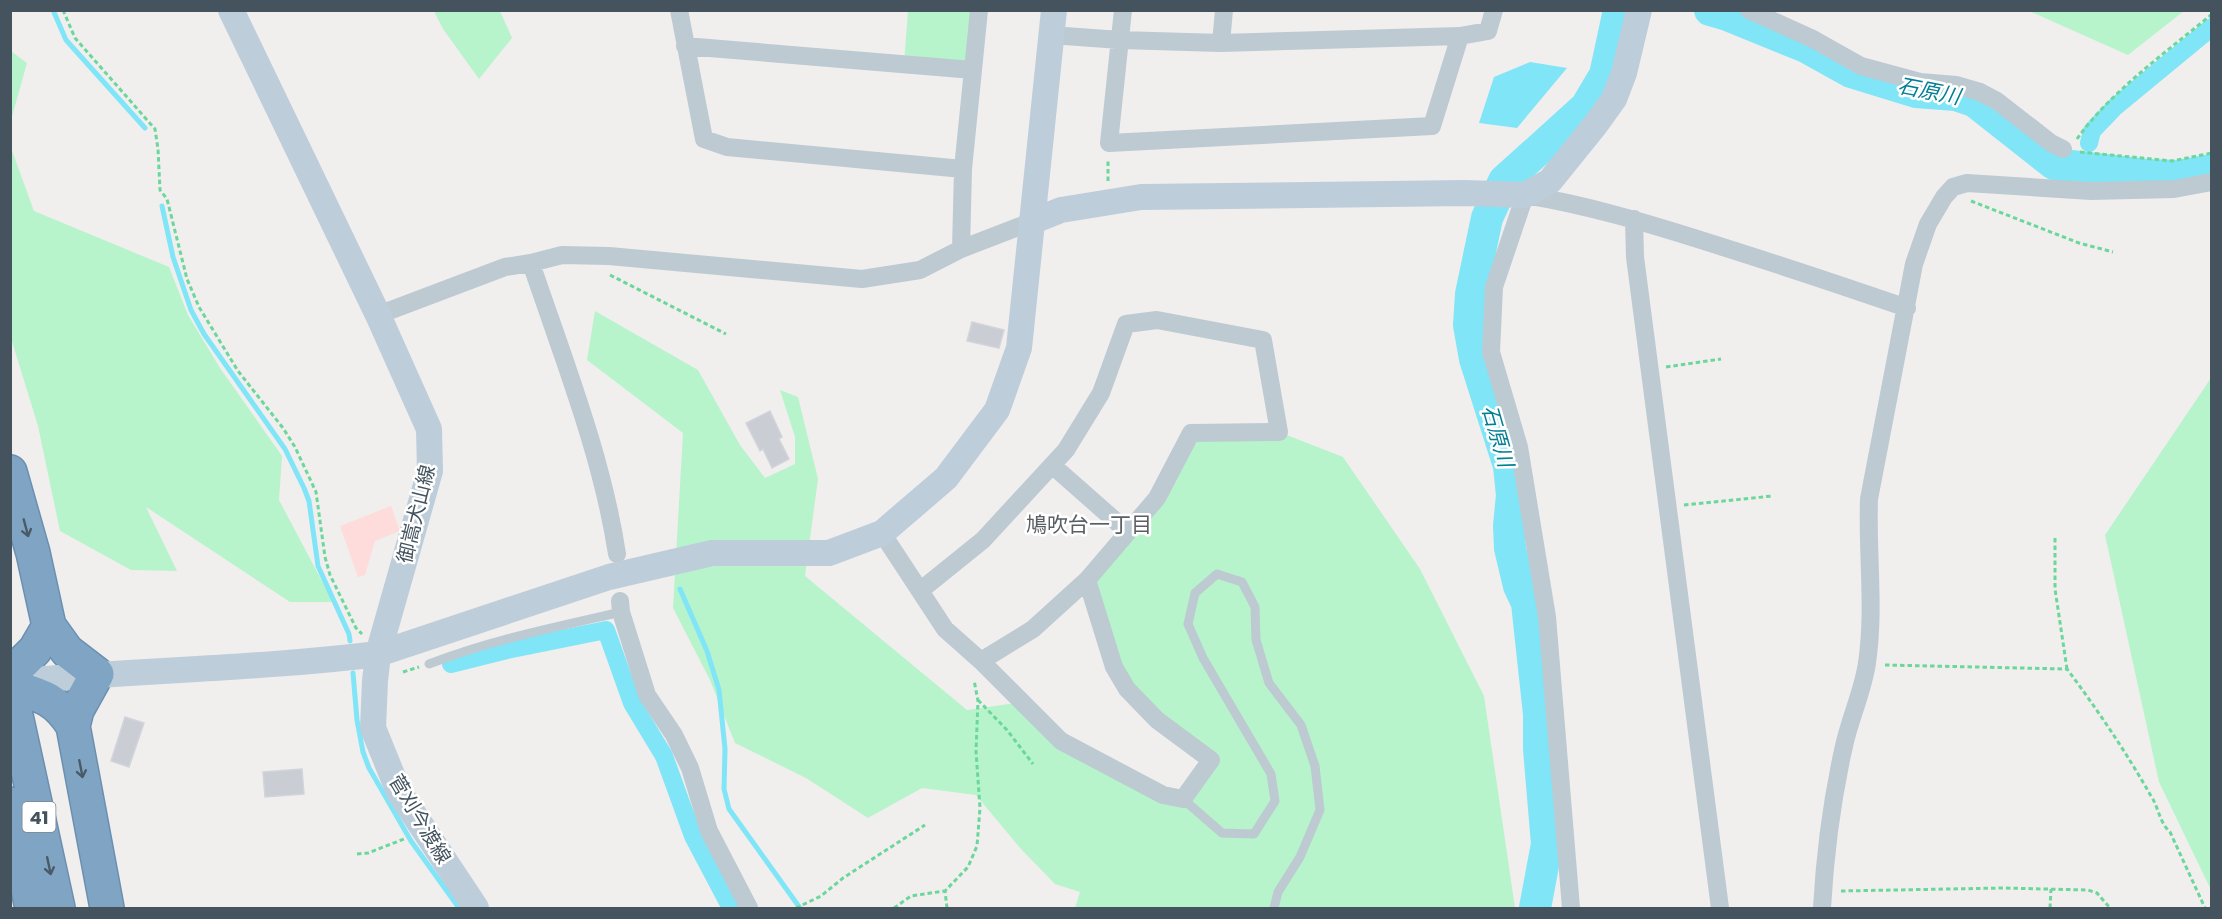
<svg xmlns="http://www.w3.org/2000/svg" width="2222" height="919" font-family="Poppins,'Noto Sans JP',sans-serif">
  <style>
    .medical { fill: #fedcdb }
    .green { fill: #b7f4cb }
    .water { fill: #7fe5f7 }
    .lines { fill: none; stroke-linecap: round; stroke-linejoin: round }
    .stream { stroke: #7fe5f7; stroke-width: 5 }
    .canal { stroke: #7fe5f7; stroke-width: 18 }
    .river { stroke: #7fe5f7; stroke-width: 32 }
    .building { fill: #caced4; stroke: #d1d5db; stroke-width: 1.5 }
    .highway-casing { stroke: #6b90af; stroke-width: 36 }
    .path { stroke: #6bd79b; stroke-width: 3; stroke-dasharray: 4.5 3; stroke-linecap: butt }
    .lane { stroke: #bdcad2; stroke-width: 9 }
    .street { stroke: #bdcad2; stroke-width: 18 }
    .secondary { stroke: #becdda; stroke-width: 26 }
    .highway { stroke: #80a5c4; stroke-width: 33 }
    .oneway { stroke: #4a5b68 }
    .labels { text-anchor: middle; dominant-baseline: central; stroke-width: 5; stroke-linejoin: round; paint-order: stroke }
    .shield { fill: #fff; stroke: #7c878e; stroke-width: 1.5 }
    .shield-label { font-size: 18px; font-weight: bold; fill: #44535e }
    .street-label { font-size: 20px; fill: #44535e; stroke: #fff }
    .water-label { font-size: 21px; font-style: italic; fill: #037f94; stroke: #fff }
    .neighbourhood-label { font-size: 21px; fill: #5a5f64; stroke: #fff }
  </style>
  <rect width="100%" height="100%" fill="#f1eeee"/>
  <path class="medical" d="M391 506 400 531 375 541 365 575 358 577 340 526Z"/>
  <path class="green" d="M434 11H500L512 38 479 79 443 29Z
    M908 11H979L973 70 904 64Z
    M2029 11H2184L2128 55Z
    M11 51 27 63 11 120Z
    M11 148 34 211 169 267 188 315 220 368 282 456 279 500 333 602H290L146 507 177 571 131 570 60 531 38 426 11 338Z
    M595 311 698 370 740 445 765 478 795 464V437L780 390 798 397 818 479 805 576 967 710 1016 703 1058 744 1185 801 1211 760 1127 689 1087 580 1156 500 1191 433 1279 432 1343 457 1420 569 1484 696 1515 908H1075L1080 892 1055 884 1021 849 976 795 922 788 868 818 806 778 735 743 710 680 673 608 683 433 587 360Z
    M2211 378V890L2159 782 2105 535Z"/>
  <path class="water" d="M1530 62 1567 68 1517 128 1479 123 1494 77Z"/>
  <g class="lines">
    <path class="stream" d="M53 10 66 40 145 128
      M162 206 173 257 191 310 204 334 285 449 304 488 309 501 318 566 349 634 350 641
      M680 589 707 651 719 690 725 749 724 789 729 809 800 908
      M353 673 357 720 363 752 369 768 411 841 459 908"/>
    <path class="canal" d="M2089 143 2092 131 2115 107 2212 27
      M2070 165 2071 164
      M451 664 507 650 606 630 632 703 664 756 693 836 731 908"/>
    <path class="river" d="M1710 10 1727 15 1806 47 1851 72 1916 92 1956 95 1974 101 2054 164 2147 175 2178 176 2212 170
      M1535 908 1547 844 1539 749V714L1527 603 1519 586 1510 548 1509 526 1512 495 1509 466 1475 359 1469 325 1471 294 1487 218 1504 181 1586 107 1605 75 1619 10"/>
  </g>
  <path class="building" d="M972 322 1004 330 999 348 967 341Z
    M770 411 782 437 779 439 789 459 772 468 763 449 760 451 746 423Z
    M125 717 144 723 129 767 111 761Z
    M302 769 304 794 265 797 263 772Z"/>
  <g class="lines">
    <g class="highway-casing">
      <path id="highway" d="M10 472 33 553 49 626 35 650 10 675
        M49 626 67 651 97 674 77 710 73 726
        M10 686C40 695 56 698 73 726L107 908
        M10 688 58 908
        M10 804 32 908"/>
    </g>
    <path class="path" d="M63 10 75 38 155 129 158 149 160 190 167 199 187 279 199 307 238 371 283 428 295 447 316 492 325 557 330 575 356 628 362 634
      M2077 139C2109 93 2169 50 2212 14
      M2080 152 2172 161 2212 153
      M1108 181V161
      M1971 201 2079 243 2113 252
      M610 275 726 334
      M1666 367 1721 359
      M1684 505 1772 496
      M2055 538V589L2067 669
      M1885 665 2067 669C2097 709 2126 752 2151 796 2159 808 2159 822 2170 832L2205 908
      M403 672 419 667
      M978 700 1007 730 1033 764
      M357 854 368 853 404 839
      M1841 891 2003 888 2088 890 2097 893 2110 908
      M796 908 821 896 843 878 925 825
      M894 908 911 896 944 891
      M947 908 945 891 968 867 977 846 980 808 976 751 978 701 974 680
      M2050 908 2051 889"/>
    <path class="lane" d="M429 664C491 640 555 627 621 612
      M1183 799 1222 833 1254 834 1275 801 1271 774 1203 658 1188 624 1195 593 1217 574 1242 582 1255 607 1256 640 1269 683 1301 725 1315 766 1320 810 1300 857 1278 892 1274 908"/>
    <path class="street" d="M679 10 704 139 727 147 963 169
      M1123 10 1109 143 1432 126 1460 36
      M1749 10 1813 39 1861 66 1920 82 1956 85 1980 92 1997 101 2051 143 2063 149
      M1051 35 1120 40 1221 43 1460 36 1488 31 1494 10
      M1221 43 1224 10
      M685 46 973 70
      M1634 219 1635 257 1720 908
      M961 249 963 169 979 10
      M531 263C563 358 602 455 617 554
      M378 315 505 267 531 263 562 255 609 256 862 279 920 270 961 249 1031 222
      M1052 465 1128 532
      M882 533 945 629 981 661 1061 741 1163 795 1183 799 1211 760 1157 720 1127 689 1114 667 1087 580
      M921 590 983 540 1066 450 1101 393 1126 324 1157 320 1263 340 1279 432 1191 433 1157 498 1087 580 1033 629 981 661
      M620 601 621 612 647 695 674 735 690 768 709 831 749 908
      M1571 908 1547 617 1519 447 1491 352 1494 287 1525 195C1587 205 1647 223 1707 242 1774 263 1840 285 1907 308
      M1822 908C1825 854 1832 799 1844 746 1850 718 1863 691 1867 663 1875 608 1867 554 1869 499L1914 264 1928 224 1944 197 1953 187 1967 183 2091 191 2174 189 2212 182"/>
    <path class="secondary" d="M231 10 378 315 429 429 430 471 378 654 375 681 373 728 399 792 476 908
      M1031 222 1061 210 1141 197 1465 193 1525 195 1550 181 1596 124 1614 99 1624 73 1639 10
      M10 682C133 670 257 669 378 654L609 577 712 553H829L882 533 946 478 997 410 1019 348 1054 10"/>
    <use href="#highway" class="highway"/>
  </g>
  <defs><path id="oneway-shaft" d="M-6 0H5M1.5-3L5.5 0L1.5 3" fill="none" stroke-width="1.6" stroke-linecap="round" stroke-linejoin="round" transform="scale(1.5)"/></defs>
  <g class="oneway">
    <use href="#oneway-shaft" transform="translate(26 528) rotate(75)"/>
    <use href="#oneway-shaft" transform="translate(81 769) rotate(79)"/>
    <use href="#oneway-shaft" transform="translate(49 866) rotate(78)"/>
  </g>
  <g class="labels">
    <rect class="shield" x="22.5" y="802" width="33" height="30" rx="4.5"/>
    <g class="shield-label">
      <text x="39" y="817">41</text>
    </g>
    <g class="street-label">
      <text transform="translate(416 514) rotate(-76)">御嵩犬山線</text>
      <text transform="translate(420 819) rotate(59)">菅刈今渡線</text>
    </g>
    <g class="water-label">
      <text transform="translate(1929 91) rotate(11)">石原川</text>
      <text transform="translate(1498 436) rotate(74)">石原川</text>
    </g>
    <g class="neighbourhood-label">
      <text x="1089" y="524">鳩吹台一丁目</text>
    </g>
  </g>
  <rect width="2222" height="919" fill="none" stroke="#44535e" stroke-width="24"/>
</svg>
